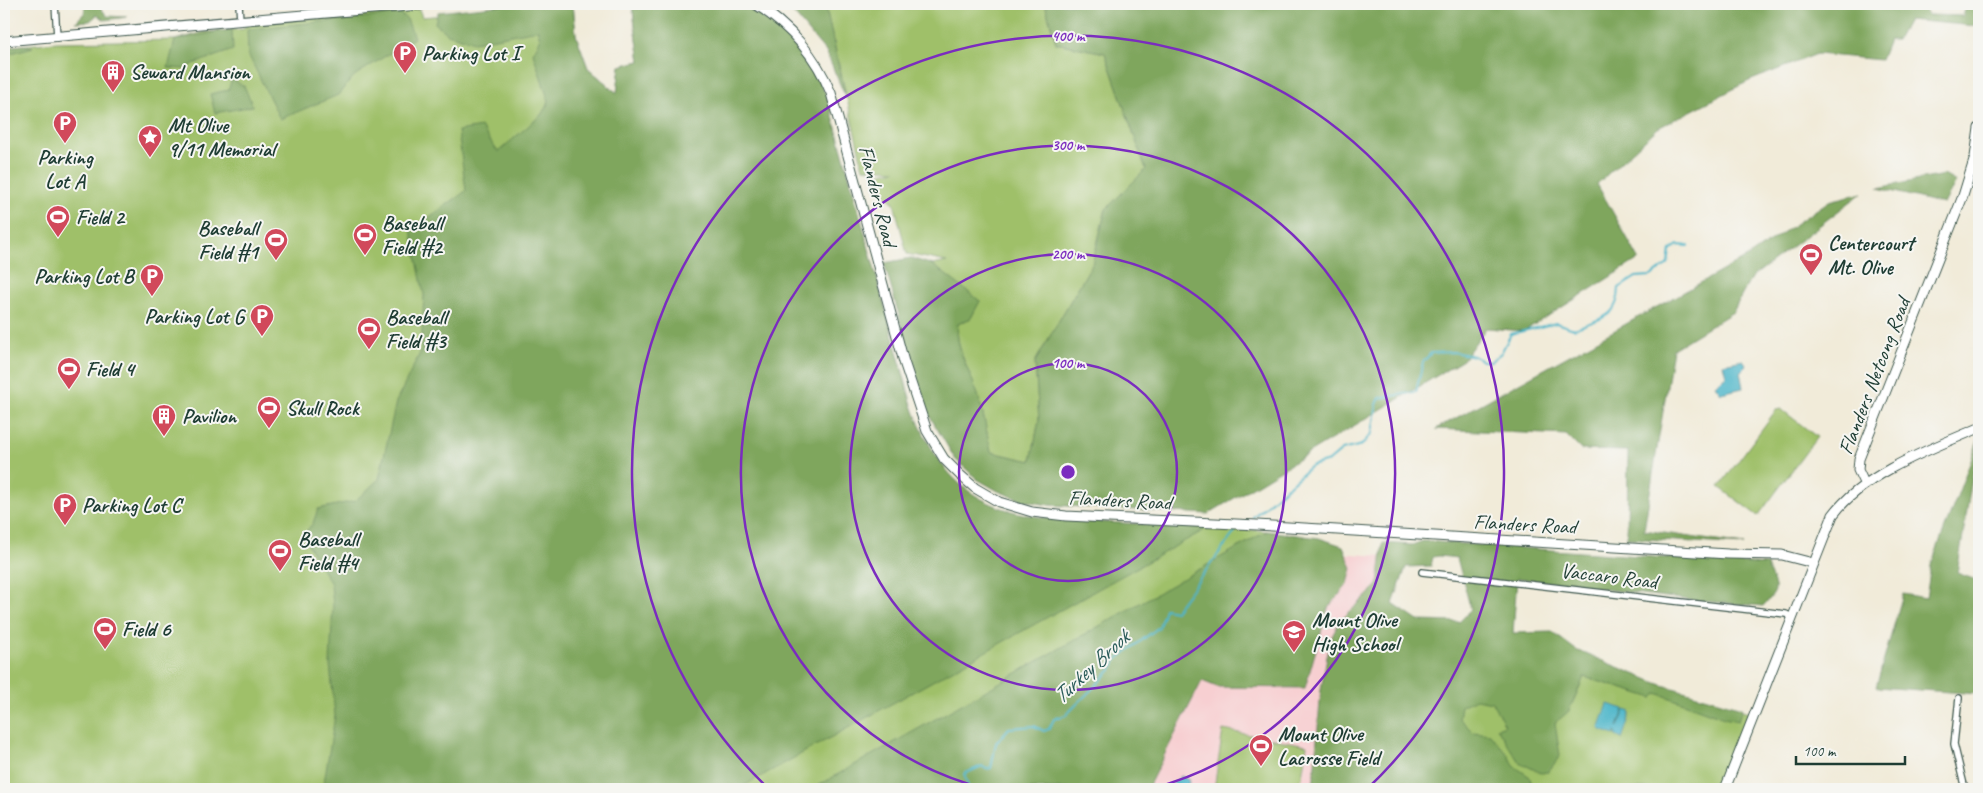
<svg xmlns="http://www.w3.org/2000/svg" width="1983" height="793" font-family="Caveat,sans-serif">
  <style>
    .built { fill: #f7cfd1 }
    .green { fill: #9fc069; stroke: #5f7e4e }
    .forest { fill: #7fa65d; stroke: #4f7248; fill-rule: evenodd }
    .water { fill: #4cb5c9; stroke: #36797e }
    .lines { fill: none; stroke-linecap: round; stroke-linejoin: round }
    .stream { stroke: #4cb5c9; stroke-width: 2 }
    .street-casing { stroke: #3e574d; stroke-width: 8 }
    .secondary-casing { stroke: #3e574d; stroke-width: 11 }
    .street { stroke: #fff; stroke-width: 5.5 }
    .secondary { stroke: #fff; stroke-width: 9 }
    .ring { fill: none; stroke: #7b2cbf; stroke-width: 2.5 }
    .labels { text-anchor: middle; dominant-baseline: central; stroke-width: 4; stroke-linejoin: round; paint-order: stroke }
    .poi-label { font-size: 21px; font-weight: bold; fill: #1f3d34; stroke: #f6f6f2; text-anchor: start }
    .street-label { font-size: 21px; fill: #1f3d34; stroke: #f6f6f2 }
    .water-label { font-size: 22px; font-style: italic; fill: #2a5b59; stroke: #f6f6f2 }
    .centre { fill: #7b2cbf; stroke: #f6f6f2; stroke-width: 2.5 }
    .ring-label { font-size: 15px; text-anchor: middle; font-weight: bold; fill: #7b2cbf; stroke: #f6f6f2; stroke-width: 4; stroke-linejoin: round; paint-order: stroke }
  </style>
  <rect width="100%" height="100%" fill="#f6f6f2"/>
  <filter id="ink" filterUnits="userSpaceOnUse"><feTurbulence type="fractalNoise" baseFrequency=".02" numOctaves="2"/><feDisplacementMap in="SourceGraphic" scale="10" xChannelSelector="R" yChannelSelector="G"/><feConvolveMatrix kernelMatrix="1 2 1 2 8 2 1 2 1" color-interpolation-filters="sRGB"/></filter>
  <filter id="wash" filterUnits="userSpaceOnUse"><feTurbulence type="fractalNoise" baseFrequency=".0096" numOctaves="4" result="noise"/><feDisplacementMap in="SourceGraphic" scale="20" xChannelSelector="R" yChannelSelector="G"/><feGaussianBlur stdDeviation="1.12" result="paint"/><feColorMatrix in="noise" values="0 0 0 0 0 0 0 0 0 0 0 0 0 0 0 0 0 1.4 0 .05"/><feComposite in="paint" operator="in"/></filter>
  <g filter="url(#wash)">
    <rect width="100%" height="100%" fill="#f1ebd9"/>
    <path class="built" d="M1268 549 1401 557 1330 789H1147Z"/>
    <path class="green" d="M573 4 576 35 588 68 617 93 620 66 640 61 632 4 828 101 926 456 1004 529 1210 527 1267 531 1238 548 1147 789H4V47L57 42 175 40 204 32 244 29 246 24 419 9 422 17Z
      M825 4H1045L1056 43 1105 53 1146 169 1106 209 1092 264 1035 362 1039 420 1031 461 991 452C987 434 984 416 979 398 972 376 954 348 958 324L971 318 979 301 933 265 947 262 907 254 894 203 880 191 876 174 896 170 863 168Z
      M1781 409 1817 437 1758 516 1719 487 1776 410Z
      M1380 626 1750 712 1720 789H1330Z
      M1223 730 1307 745 1300 789H1214Z"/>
    <path class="forest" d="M84 4H98L107 16 127 17 105 20 97 15 90 21 76 22 85 12Z
      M512 4H573L576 35 588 68 617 93 620 66 640 61 632 4C665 4 705 0 737 4 744 5 751 10 757 14 791 36 814 64 829 102L910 400C946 504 999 518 1100 522 1137 524 1173 525 1210 527L738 789H323L335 716 330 664 333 605 331 584 307 543 304 534 313 523 318 509 355 501 379 479 396 402 421 351 424 295 411 230 466 191 458 131 481 127 498 152 541 115 549 102 533 53 540 40 538 30 474 42 448 34 435 23 438 12Z
      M781 4H825L846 98 826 52 794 14Z
      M1045 4H1915L1922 6 1928 15 1963 16 1967 4H1977L1975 26 1908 20 1897 40H1889L1881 60 1817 54 1749 81 1658 128 1597 184 1639 259 1524 331 1486 328 1463 360 1208 514 1049 505 1021 500 998 491 977 479 955 459 926 410 884 263 911 258 933 265 980 301 971 318 958 324C954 348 972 375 979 398 984 416 987 434 991 452L1031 461 1039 420 1035 362 1092 264 1106 209 1146 169 1105 53 1056 43Z
      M400 14 407 19 414 38 354 76 338 95 280 119 248 54 247 29Z
      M232 29 233 50 193 64 185 69 168 68 175 40Z
      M23 45 33 47 4 55V47Z
      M232 79 244 86 253 106 215 113 210 94 228 90Z
      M1944 175 1956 182 1944 204 1878 188Z
      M1862 193 1751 278 1733 312 1673 349 1644 530 1744 545 1627 538 1628 451 1581 450 1566 435 1436 429 1749 256 1829 201Z
      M1978 441 1957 573 1979 581V694L1876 687 1903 594 1926 598 1931 565Z
      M1267 531 1319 538 1343 546 1352 568 1348 584 1328 608 1305 688 1217 687 1202 681 1147 789H812Z
      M1423 541 1767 565C1774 589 1783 586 1763 606L1689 600 1517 578 1513 633 1552 632 1576 650 1659 684 1742 708 1738 721 1724 718 1657 693 1653 698 1584 677 1569 711 1555 723 1560 756 1548 772 1541 773 1519 762 1497 728 1505 725 1492 702 1476 699 1461 706 1459 718 1473 732 1490 734 1506 752 1514 766 1530 777 1533 789H1313L1321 689 1330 640 1340 621 1378 585 1383 543 1412 545ZM1439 556 1457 558 1471 610 1459 622 1418 621 1393 604 1406 567 1431 566 1433 557Z"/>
    <path class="water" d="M1743 360 1747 365 1740 372 1743 388 1721 393 1715 385 1726 376 1723 364Z
      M1608 704 1624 709 1618 727 1625 710 1631 712 1622 739 1616 736V731L1614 735 1599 729Z
      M1181 776 1189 780 1188 789H1167Z"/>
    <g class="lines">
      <path class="stream" d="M1253 517 1311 466 1329 461 1342 450 1362 445 1372 433 1377 404 1380 398 1416 392 1423 362 1431 353 1453 352 1474 356 1482 361H1491L1501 353 1511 334 1556 323 1574 329C1598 318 1618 320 1619 288L1636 277 1651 276 1668 264 1670 250 1678 245 1689 246
        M947 789H949
        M969 789 964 774 982 766 986 769 991 768 996 743 1009 728 1034 726 1044 731 1049 729 1054 719 1066 715 1111 670 1116 660 1159 627 1165 609 1175 611 1235 532"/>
    </g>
  </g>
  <g filter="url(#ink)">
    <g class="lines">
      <g class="street-casing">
        <path id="street" d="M55 4 57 37
          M239 4 240 21
          M1422 572 1786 614 1792 617
          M1959 698 1954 744 1965 789"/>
      </g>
      <g class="secondary-casing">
        <path id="secondary" d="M755 4C789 25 816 56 831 93L904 362 927 431 944 459 960 475 975 488 999 502 1032 512 1066 516 1257 525 1728 554 1782 555 1813 563
          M4 41 431 4
          M1865 485 1858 470 1859 459 1963 196 1975 157 1979 128
          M1725 789 1833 515C1864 473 1933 448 1979 428"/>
      </g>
      <use href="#street" class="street"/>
      <use href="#secondary" class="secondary"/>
    </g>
  </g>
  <g class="ring">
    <circle cx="1068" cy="472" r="109"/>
    <circle cx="1068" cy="472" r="218"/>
    <path d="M986 789A327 327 0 1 1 1150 789"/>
    <path d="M768 788A436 436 0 1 1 1368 788"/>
  </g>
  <defs>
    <g id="parking-pin" transform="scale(1.25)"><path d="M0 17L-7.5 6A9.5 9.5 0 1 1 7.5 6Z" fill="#d1495b" stroke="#f6f6f2"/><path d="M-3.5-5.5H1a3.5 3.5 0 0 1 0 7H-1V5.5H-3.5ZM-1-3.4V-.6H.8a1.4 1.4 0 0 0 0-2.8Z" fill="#fff"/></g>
    <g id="building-pin" transform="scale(1.25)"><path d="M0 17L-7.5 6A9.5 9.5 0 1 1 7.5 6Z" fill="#d1495b" stroke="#f6f6f2"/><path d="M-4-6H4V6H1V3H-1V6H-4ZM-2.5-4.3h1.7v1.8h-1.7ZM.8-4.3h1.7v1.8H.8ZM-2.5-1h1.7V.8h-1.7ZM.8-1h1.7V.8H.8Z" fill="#fff"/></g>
    <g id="sight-pin" transform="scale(1.25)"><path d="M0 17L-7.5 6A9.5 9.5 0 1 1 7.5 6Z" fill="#d1495b" stroke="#f6f6f2"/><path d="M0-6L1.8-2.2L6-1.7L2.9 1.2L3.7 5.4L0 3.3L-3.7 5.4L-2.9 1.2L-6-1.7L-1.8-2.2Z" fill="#fff"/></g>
    <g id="stadium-pin" transform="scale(1.25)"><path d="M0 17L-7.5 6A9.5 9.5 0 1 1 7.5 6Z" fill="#d1495b" stroke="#f6f6f2"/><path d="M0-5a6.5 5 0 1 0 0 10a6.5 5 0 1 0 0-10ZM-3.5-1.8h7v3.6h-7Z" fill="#fff"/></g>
    <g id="school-pin" transform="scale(1.25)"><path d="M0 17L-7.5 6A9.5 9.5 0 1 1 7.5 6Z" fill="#d1495b" stroke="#f6f6f2"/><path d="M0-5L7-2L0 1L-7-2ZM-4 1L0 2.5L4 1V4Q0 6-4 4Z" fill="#fff"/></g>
  </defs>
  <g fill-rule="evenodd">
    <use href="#parking-pin" x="405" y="53"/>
    <use href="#building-pin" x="113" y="72"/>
    <use href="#parking-pin" x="65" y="123"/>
    <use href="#sight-pin" x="150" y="137"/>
    <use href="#stadium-pin" x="58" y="217"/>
    <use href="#stadium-pin" x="365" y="235"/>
    <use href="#stadium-pin" x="276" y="240"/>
    <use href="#stadium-pin" x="1811" y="255"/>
    <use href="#parking-pin" x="152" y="276"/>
    <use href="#parking-pin" x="262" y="316"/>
    <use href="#stadium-pin" x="369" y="329"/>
    <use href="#stadium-pin" x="69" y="369"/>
    <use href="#stadium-pin" x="269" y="408"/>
    <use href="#building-pin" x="164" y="416"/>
    <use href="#parking-pin" x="65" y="505"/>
    <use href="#stadium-pin" x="280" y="551"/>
    <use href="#stadium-pin" x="105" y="629"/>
    <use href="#school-pin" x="1294" y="632"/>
    <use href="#stadium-pin" x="1261" y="746"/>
  </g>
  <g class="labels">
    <g class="poi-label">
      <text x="422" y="53">Parking Lot I</text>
      <text x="130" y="72">Seward Mansion</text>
      <text x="168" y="125">Mt Olive<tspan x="168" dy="24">9/11 Memorial</tspan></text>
      <text x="65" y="157" text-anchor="middle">Parking<tspan x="65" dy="24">Lot A</tspan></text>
      <text x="76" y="217">Field 2</text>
      <text x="382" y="223">Baseball<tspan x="382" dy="24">Field #2</tspan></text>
      <text x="258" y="228" text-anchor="end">Baseball<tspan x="258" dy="24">Field #1</tspan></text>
      <text x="1828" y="243">Centercourt<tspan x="1828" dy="24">Mt. Olive</tspan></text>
      <text x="134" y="276" text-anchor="end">Parking Lot B</text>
      <text x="244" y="316" text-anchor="end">Parking Lot G</text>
      <text x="386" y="317">Baseball<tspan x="386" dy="24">Field #3</tspan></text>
      <text x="86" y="369">Field 4</text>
      <text x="286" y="408">Skull Rock</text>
      <text x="182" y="416">Pavilion</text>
      <text x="82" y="505">Parking Lot C</text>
      <text x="298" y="539">Baseball<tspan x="298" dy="24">Field #4</tspan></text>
      <text x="1312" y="620">Mount Olive<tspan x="1312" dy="24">High School</tspan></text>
      <text x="122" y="629">Field 6</text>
      <text x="1278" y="734">Mount Olive<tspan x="1278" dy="24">Lacrosse Field</tspan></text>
    </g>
    <g class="street-label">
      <text transform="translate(878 196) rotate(76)">Flanders Road</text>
      <text transform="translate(1874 376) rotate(-69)">Flanders Netcong Road</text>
      <text transform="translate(1120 500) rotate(3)">Flanders Road</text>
      <text transform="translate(1525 524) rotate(3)">Flanders Road</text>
      <text transform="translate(1609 576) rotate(7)">Vaccaro Road</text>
    </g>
    <g class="water-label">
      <text transform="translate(1091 667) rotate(-43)">Turkey Brook</text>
    </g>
  </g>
  <circle cx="1068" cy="472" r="8" class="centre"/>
  <g class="ring-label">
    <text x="1068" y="41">400 m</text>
    <text x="1068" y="150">300 m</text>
    <text x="1068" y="259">200 m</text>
    <text x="1068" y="368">100 m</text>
  </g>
  <rect width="1983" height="793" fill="none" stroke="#f6f6f2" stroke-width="20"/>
  <path d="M1796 756v8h109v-8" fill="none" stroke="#1f3d34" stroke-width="2.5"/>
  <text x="1803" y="756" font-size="15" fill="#1f3d34" stroke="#f6f6f2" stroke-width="4" paint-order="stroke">100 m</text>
</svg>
